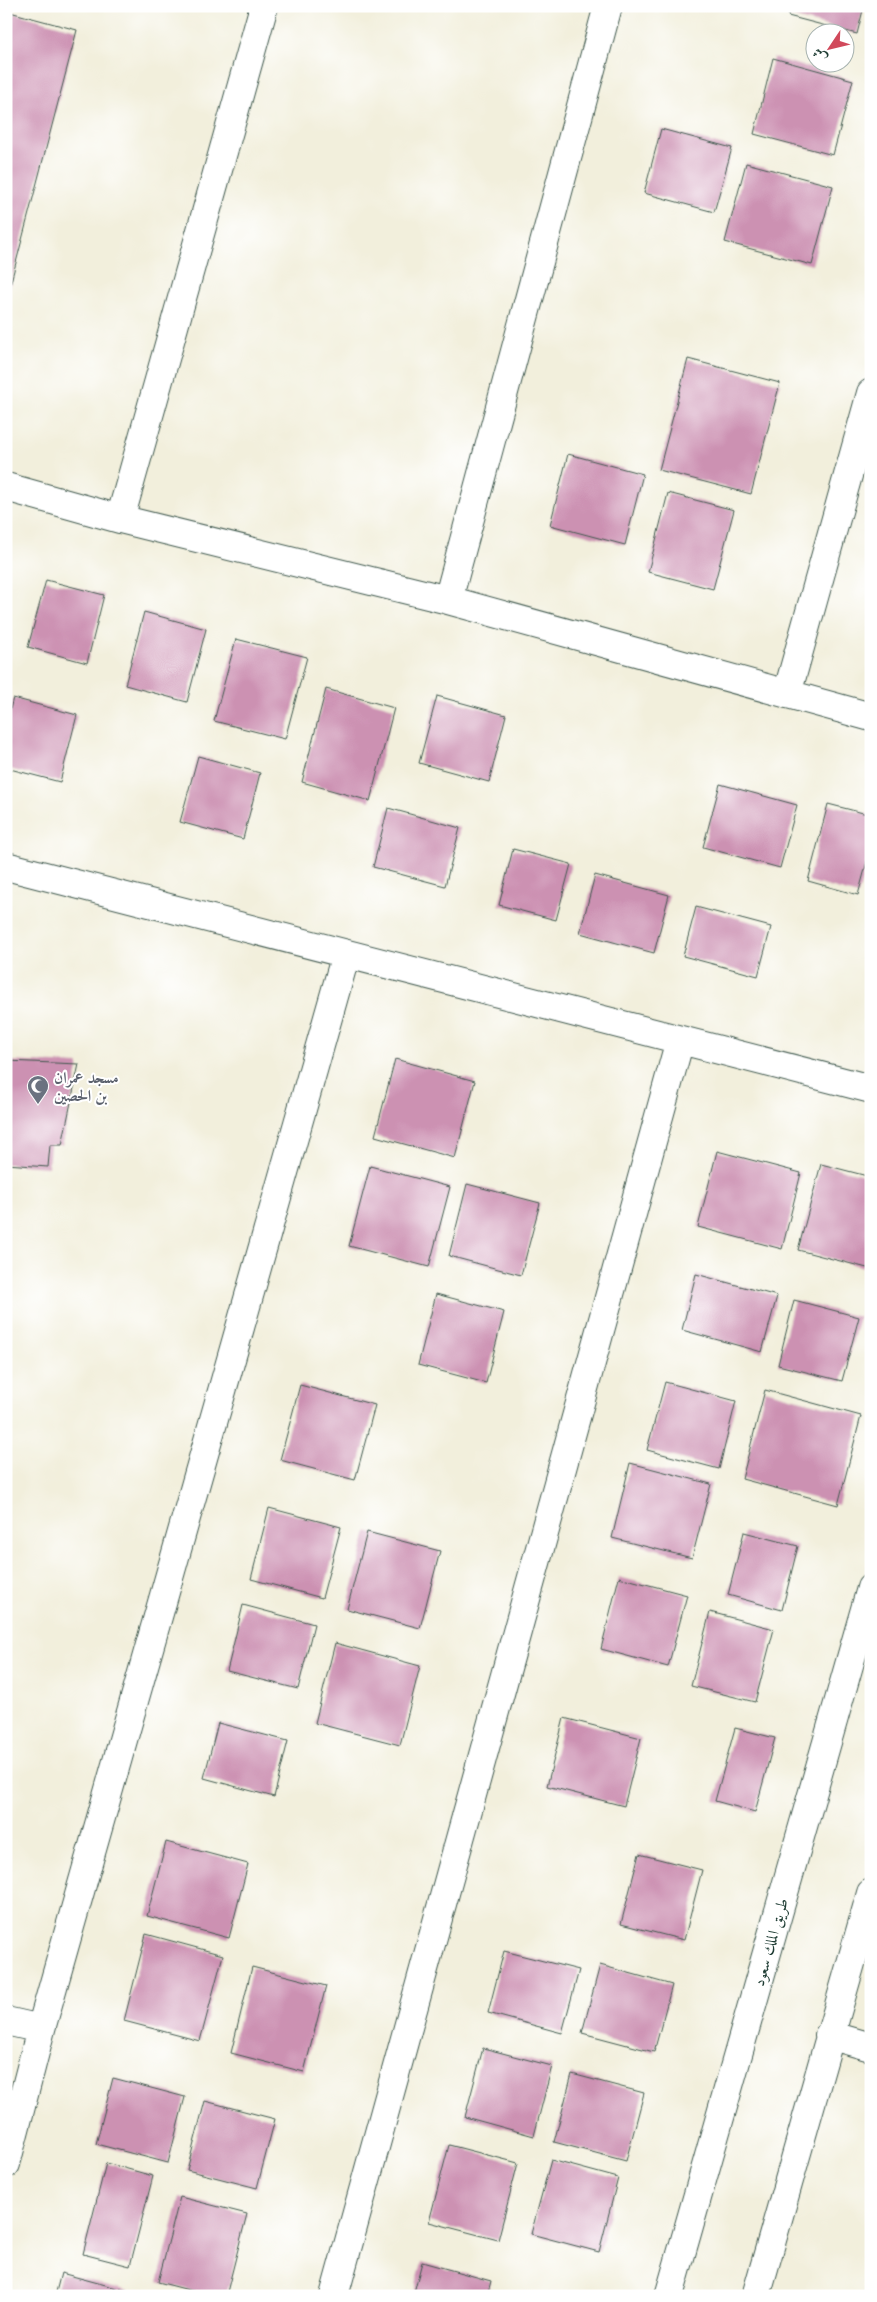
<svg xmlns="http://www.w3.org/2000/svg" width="877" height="2302" font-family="'Libre Caslon Text',Amiri,serif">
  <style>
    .building { fill: #cc91b2 }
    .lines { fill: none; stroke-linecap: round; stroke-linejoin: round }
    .minor-casing { stroke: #3f584d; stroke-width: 30 }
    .minor { stroke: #fff; stroke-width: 28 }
    .labels { text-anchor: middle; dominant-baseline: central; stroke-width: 4; stroke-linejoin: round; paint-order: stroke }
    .worship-label { font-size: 16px; font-weight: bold; fill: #5b616d; stroke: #fff; text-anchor: start }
    .street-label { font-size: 16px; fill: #1f3d34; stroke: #fff }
  </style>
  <rect width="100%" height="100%" fill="#fff"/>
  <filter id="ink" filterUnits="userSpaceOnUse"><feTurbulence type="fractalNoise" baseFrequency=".02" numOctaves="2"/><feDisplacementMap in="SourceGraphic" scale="10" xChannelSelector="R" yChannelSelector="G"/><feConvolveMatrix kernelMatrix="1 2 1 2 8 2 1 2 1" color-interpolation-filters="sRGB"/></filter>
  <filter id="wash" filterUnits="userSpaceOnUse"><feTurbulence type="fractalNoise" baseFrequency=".0096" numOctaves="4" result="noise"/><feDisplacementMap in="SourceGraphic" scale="20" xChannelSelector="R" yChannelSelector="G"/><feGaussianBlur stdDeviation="1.12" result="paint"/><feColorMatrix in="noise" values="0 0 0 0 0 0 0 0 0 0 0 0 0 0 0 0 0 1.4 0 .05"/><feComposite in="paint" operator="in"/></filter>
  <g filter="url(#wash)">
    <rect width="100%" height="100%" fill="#f2efdc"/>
    <g id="blocks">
      <path class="building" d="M790 6H864L857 34 788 16Z
        M6 11 77 30 7 297H6Z
        M773 58 853 80 833 155 754 134Z
        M661 129 732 148 714 212 644 193Z
        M746 163 833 186 812 265 725 242Z
        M688 359 780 383 751 494 659 470Z
        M568 454 643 474 625 545 550 525Z
        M668 493 734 510 713 589 648 572Z
        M46 580 104 595 87 663 28 647Z
        M144 612 206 629 187 702 125 685Z
        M236 639 307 657 285 739 214 721Z
        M326 689 394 708 370 801 302 782Z
        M437 696 506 715 489 782 419 763Z
        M13 698 77 715 60 782 6 768V724Z
        M198 756 260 773 243 839 180 822Z
        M720 784 797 805 780 868 703 847Z
        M828 804 871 815V847L858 895 808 881Z
        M388 808 460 828 445 886 373 867Z
        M513 849 571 864 556 920 499 905Z
        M595 875 669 895 654 953 580 933Z
        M696 907 771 927 758 976 683 956Z
        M395 1059 475 1081 455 1158 375 1136Z
        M6 1061 79 1064 62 1145H50L48 1167 6 1164Z
        M717 1151 801 1173 782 1249 698 1227Z
        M821 1164 871 1177V1269L798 1250Z
        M370 1166 450 1187 429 1267 349 1246Z
        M467 1184 540 1203 521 1275 449 1256Z
        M696 1274 777 1296 762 1352 682 1330Z
        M436 1294 504 1312 486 1383 418 1365Z
        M794 1300 859 1317 842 1381 778 1365Z
        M665 1382 736 1401 719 1469 647 1450Z
        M300 1385 375 1405 355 1480 280 1460Z
        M765 1390 861 1416 838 1505 742 1479Z
        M630 1463 711 1484 692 1558 612 1538Z
        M269 1508 341 1527 322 1598 251 1579Z
        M367 1532 440 1551 420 1628 347 1609Z
        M744 1532 798 1546 782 1610 728 1595Z
        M619 1577 687 1595 668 1667 601 1649Z
        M243 1605 314 1624 298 1689 227 1671Z
        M710 1612 774 1629 755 1702 691 1686Z
        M335 1643 420 1666 400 1745 315 1723Z
        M564 1718 641 1738 624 1806 547 1786Z
        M218 1723 288 1741 274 1797 204 1778Z
        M735 1728 775 1738 755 1812 715 1801Z
        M166 1842 248 1864 229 1938 147 1916Z
        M639 1854 702 1870 684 1940 621 1924Z
        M146 1934 223 1955 200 2041 124 2021Z
        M504 1951 579 1970 562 2033 488 2013Z
        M600 1965 672 1985 654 2052 582 2033Z
        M252 1967 326 1986 304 2072 231 2053Z
        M483 2048 552 2066 534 2136 465 2117Z
        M572 2074 644 2093 626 2161 554 2142Z
        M113 2078 185 2097 168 2163 96 2144Z
        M205 2101 275 2119 257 2188 187 2170Z
        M449 2145 518 2163 498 2240 429 2222Z
        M551 2160 618 2178 599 2252 531 2234Z
        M106 2163 153 2176 130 2266 83 2254Z
        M180 2197 247 2214 226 2296H212L158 2282Z
        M422 2262 491 2281 487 2296H413Z
        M61 2273 128 2291 126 2296H55Z"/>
    </g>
  </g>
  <g filter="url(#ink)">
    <use href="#blocks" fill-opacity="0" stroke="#3f584d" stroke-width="1"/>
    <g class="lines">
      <g class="minor-casing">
        <path id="minor" d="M6 487 120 519 448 600 871 717
          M120 519 264 6
          M448 600 608 6
          M787 694 871 393
          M6 866 871 1089
          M6 2021 41 2029
          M829 2035 871 2047
          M6 2164 41 2029 346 954
          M334 2296 680 1040
          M669 2296 871 1588
          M756 2296 871 1893"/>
      </g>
      <use href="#minor" class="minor"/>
    </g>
  </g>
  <defs>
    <g id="mosque-pin" transform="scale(1.125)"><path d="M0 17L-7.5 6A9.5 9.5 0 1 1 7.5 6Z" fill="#6b7280" stroke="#fff"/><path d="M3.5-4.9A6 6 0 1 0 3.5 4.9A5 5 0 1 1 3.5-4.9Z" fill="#fff"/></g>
  </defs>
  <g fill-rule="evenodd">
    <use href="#mosque-pin" x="38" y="1086"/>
  </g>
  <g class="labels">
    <g class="worship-label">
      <text x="54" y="1077">مسجد عمران<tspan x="54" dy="18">بن الحصين</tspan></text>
    </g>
    <g class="street-label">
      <text transform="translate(770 1942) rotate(-74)">طريق الملك سعود</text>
    </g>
  </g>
  <rect width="877" height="2302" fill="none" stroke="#fff" stroke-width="25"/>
  <g transform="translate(830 48) rotate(235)"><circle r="24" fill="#ffffff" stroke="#a5b1ae"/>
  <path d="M0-4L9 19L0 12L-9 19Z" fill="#d1495b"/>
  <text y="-8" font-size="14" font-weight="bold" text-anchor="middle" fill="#1f3d34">ش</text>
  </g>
</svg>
